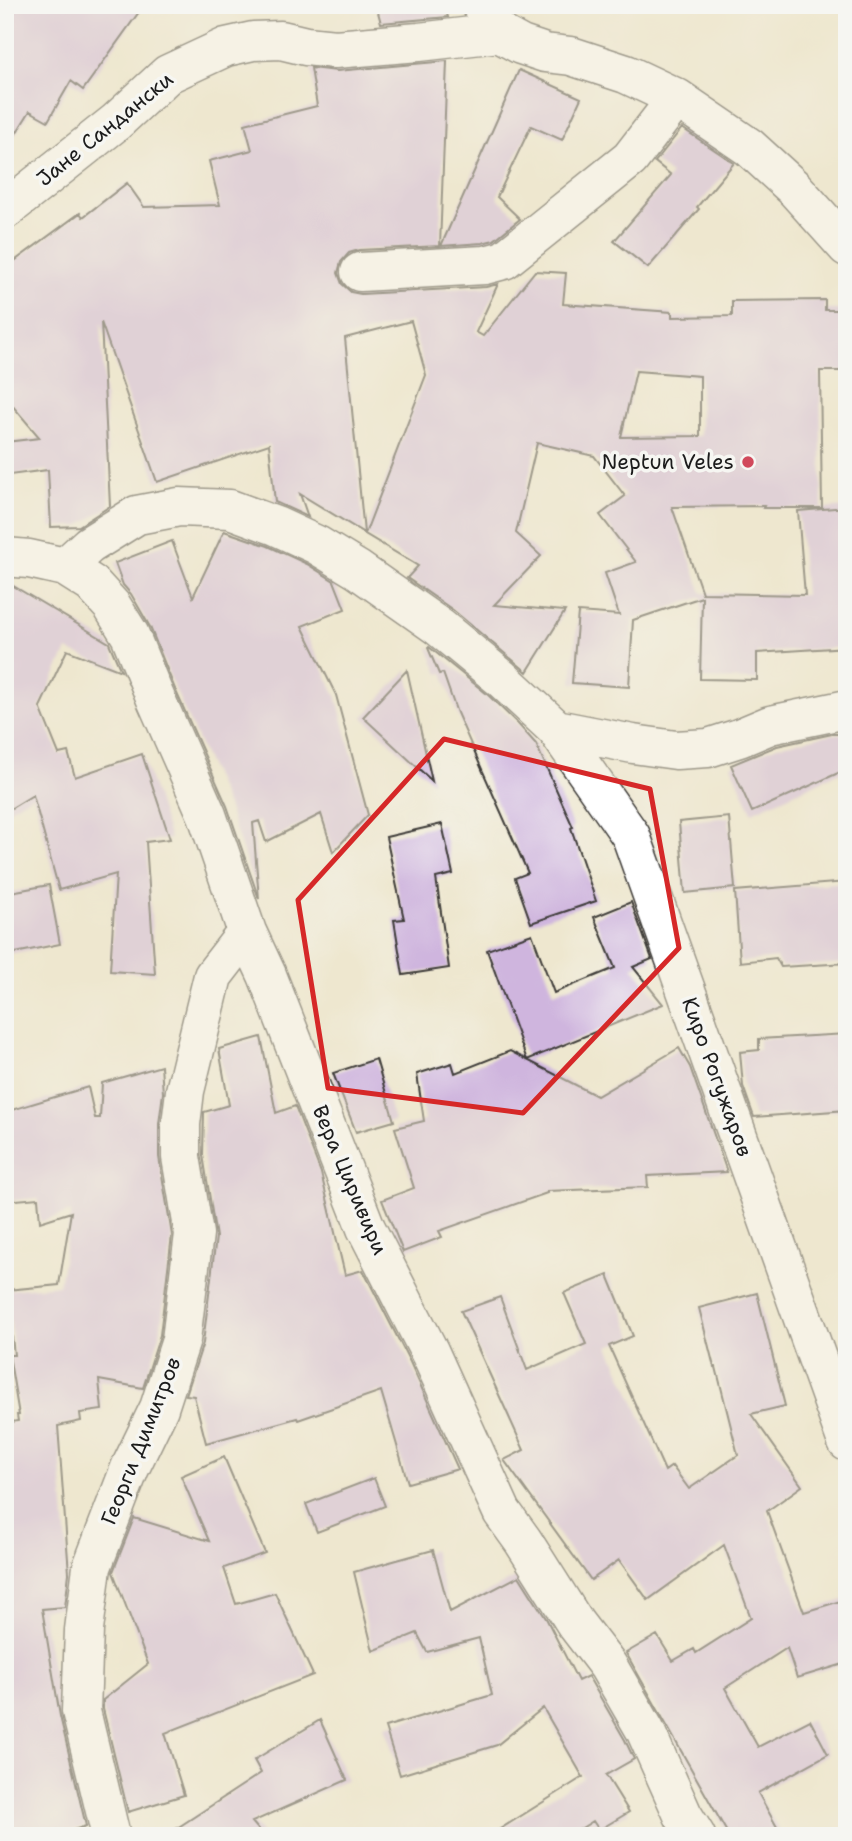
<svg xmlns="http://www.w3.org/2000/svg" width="852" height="1841" font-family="'Shantell Sans',sans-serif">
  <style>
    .building { fill: #cfb5de; fill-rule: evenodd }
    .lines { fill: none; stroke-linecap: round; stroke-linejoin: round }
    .minor-casing { stroke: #3c3a37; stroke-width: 41 }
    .minor { stroke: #fff; stroke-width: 38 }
    .marked { fill: none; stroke: #d62828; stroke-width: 5; stroke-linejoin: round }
    .poi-dot { fill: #d1495b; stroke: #f6f6f2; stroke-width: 2.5 }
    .labels { text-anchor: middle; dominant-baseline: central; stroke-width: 7; stroke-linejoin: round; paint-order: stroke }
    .street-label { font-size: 21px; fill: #1c1c1c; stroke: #f6f6f2 }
    .poi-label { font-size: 21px; fill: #1c1c1c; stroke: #f6f6f2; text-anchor: end }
  </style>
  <rect width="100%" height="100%" fill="#f6f6f2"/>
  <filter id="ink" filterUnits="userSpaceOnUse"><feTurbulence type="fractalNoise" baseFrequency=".0143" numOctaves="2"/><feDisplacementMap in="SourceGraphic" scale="14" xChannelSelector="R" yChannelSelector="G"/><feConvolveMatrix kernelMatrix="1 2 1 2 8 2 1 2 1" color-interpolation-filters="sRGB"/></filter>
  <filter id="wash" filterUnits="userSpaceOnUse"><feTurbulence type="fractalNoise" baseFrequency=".00686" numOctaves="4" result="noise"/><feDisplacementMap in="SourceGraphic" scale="28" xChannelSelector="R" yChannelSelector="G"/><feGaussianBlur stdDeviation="1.57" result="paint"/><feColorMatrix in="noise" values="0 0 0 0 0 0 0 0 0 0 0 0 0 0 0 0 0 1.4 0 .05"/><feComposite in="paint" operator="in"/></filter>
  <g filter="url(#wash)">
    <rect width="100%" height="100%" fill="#eee7cf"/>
    <g id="blocks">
      <path class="building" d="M5 5H144L83 90 71 81 48 121 30 111 5 151Z
        M376 5H444L448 17 381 23Z
        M447 61 440 246 359 250 349 253 341 262 338 273 342 284 351 292 361 294 486 287 498 284 476 332 483 336 535 271 566 273 563 304 672 312V317L732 316V301L825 300V310H847V371H820L822 508H763L764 506 672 507 702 593 805 595 798 511 847 507V647L757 653V680L700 679 702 597 633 620 629 687 572 683 578 612 619 615 605 573 636 562 600 515 625 496 594 456 537 443 516 533 541 556 494 605 565 611 527 672 453 610 407 578 418 566 365 534 426 375 411 321 345 338 364 533 300 494 308 517 275 502 269 444 157 482 101 322 110 506 79 526 51 527 48 470 10 475 6 442 40 438 5 397V268L80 213 83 217 127 183 144 207 220 205 209 161 252 150 245 124 317 106 311 68 337 71ZM636 371 700 376V436L621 437Z
        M519 70 581 98 562 140 531 126 497 197 520 219 494 240 482 243 441 246Z
        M682 128 734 163 697 207 699 209 648 268 614 241 671 175 655 162Z
        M224 531 268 546 307 564 334 581 345 609 302 626 336 695 368 815 333 852 321 814 266 842 259 821 253 823 259 899 227 806 175 689 150 627 131 594 123 585 115 563 172 541 193 597Z
        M5 581 109 643 121 671 67 650 40 707 59 754 68 752 75 777 142 754 170 839 146 842 155 974 110 971 116 874 59 890 33 795 5 812Z
        M429 647 487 694 518 724 536 744 573 827 571 828 596 901 531 923 515 878 528 873 457 713 443 673 439 674 428 648Z
        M407 670 432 781 363 717Z
        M832 734H847V769L752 812 731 765 777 746Z
        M729 817 735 888 685 893 679 822Z
        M442 824 453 874 436 878 449 968 403 975 394 920 404 919 386 837Z
        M847 882V963L781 967 776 958 740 962 735 891Z
        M49 885 60 944 5 955V893Z
        M631 902 652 959 633 967 663 1004 527 1060 487 950 532 934 554 993 615 968 594 917Z
        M847 1034V1110L754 1117 743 1086 740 1052 759 1050V1039Z
        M261 1037 276 1113 295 1106 321 1173 345 1275 363 1270 410 1362 458 1469 408 1483 381 1391 298 1420 297 1418 206 1443 194 1396 186 1395 203 1343 216 1237 203 1155 204 1112 229 1105 219 1049Z
        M679 1048 690 1067 727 1172 647 1176 648 1187 547 1191V1193L439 1231 442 1237 403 1252 382 1200 414 1188 395 1128 424 1121 417 1074 452 1063 455 1073 510 1051 597 1096Z
        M376 1059 394 1121 356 1132 333 1073Z
        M161 1066 163 1093 159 1124V1157L172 1235 160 1335 143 1388 99 1380 102 1410 80 1413 81 1421 58 1426 69 1573 65 1607 42 1609 60 1716 86 1826 55 1836H5V1423L18 1421 17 1415H19L9 1355H14L7 1290 59 1285 71 1212 40 1222 38 1198 5 1201V1112L88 1087 95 1118H100L102 1083Z
        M608 1275 633 1336 609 1346 665 1471 672 1466 689 1489 738 1455 716 1367H714L699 1308 757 1293 785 1406 751 1414 802 1486 767 1511 804 1612 847 1599V1663L797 1678 787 1648 725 1688 758 1747 810 1720 828 1754 758 1793 782 1836H729L626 1653 657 1635 673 1661 694 1649 696 1653 751 1618 724 1545 648 1600 619 1560 591 1580 504 1460 524 1450 461 1311 500 1297 527 1370 586 1344 564 1293Z
        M224 1457 265 1553 224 1568 236 1604 275 1593 313 1675 165 1733 184 1795 128 1812 103 1709V1700L148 1664 113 1572 134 1518 209 1541 181 1476Z
        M374 1478 385 1506 317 1532 306 1504Z
        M433 1550 450 1612 519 1576 547 1620 578 1681 588 1676 625 1740 634 1759 606 1775 629 1812 599 1830 593 1821 569 1836H489L583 1777 543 1708 497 1745 400 1775 385 1727 492 1695 479 1638 427 1652 417 1633 373 1651 354 1572Z
        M320 1720 347 1780 252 1822 264 1836H165L261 1773 254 1760Z"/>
    </g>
  </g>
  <g filter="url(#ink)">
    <use href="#blocks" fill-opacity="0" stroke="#3c3a37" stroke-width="2"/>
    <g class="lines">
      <g class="minor-casing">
        <path id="minor" d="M481 5 499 33 521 45 545 53 571 56 626 74 677 98 749 147 794 188 847 247
          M5 210 116 122 168 74 226 47 253 41 281 40 306 46 335 49 419 42 499 33
          M360 272 485 265 504 260 630 159 677 98
          M5 557 29 559 65 567 92 584 112 606 130 635 155 697 207 815 247 932 267 975 366 1228 430 1353 502 1512 523 1541 575 1623 608 1666 645 1730 683 1815 696 1836
          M65 567 89 545 137 515 179 507 230 509 276 526 317 545 358 570 439 627 501 678 556 729 633 744 676 750 708 748 739 738 770 725 847 709
          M556 729 631 836 847 1442
          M111 1836 81 1711 84 1630 92 1567 130 1468 159 1408 181 1340 194 1234 181 1157V1124L185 1091 213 976 247 932"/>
      </g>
      <use href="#minor" class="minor"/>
    </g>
  </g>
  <path d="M0 0H852V1841H0ZM444 739 650 789 679 948 523 1113 328 1088 298 900Z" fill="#eee7cf" fill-opacity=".55" fill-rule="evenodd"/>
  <path class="marked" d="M444 739 650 789 679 948 523 1113 328 1088 298 900Z"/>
  <circle class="poi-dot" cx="748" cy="462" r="7"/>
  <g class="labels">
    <g class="street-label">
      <text transform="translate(105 129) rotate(-39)">Јане Сандански</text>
      <text transform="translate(717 1077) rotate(70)">Киро Рогужаров</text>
      <text transform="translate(350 1180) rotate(67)">Вера Циривири</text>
      <text transform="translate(141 1441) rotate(-68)">Георги Димитров</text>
    </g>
    <g class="poi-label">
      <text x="734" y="462">Neptun Veles</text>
    </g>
  </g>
  <rect width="852" height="1841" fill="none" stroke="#f6f6f2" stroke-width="28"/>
</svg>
